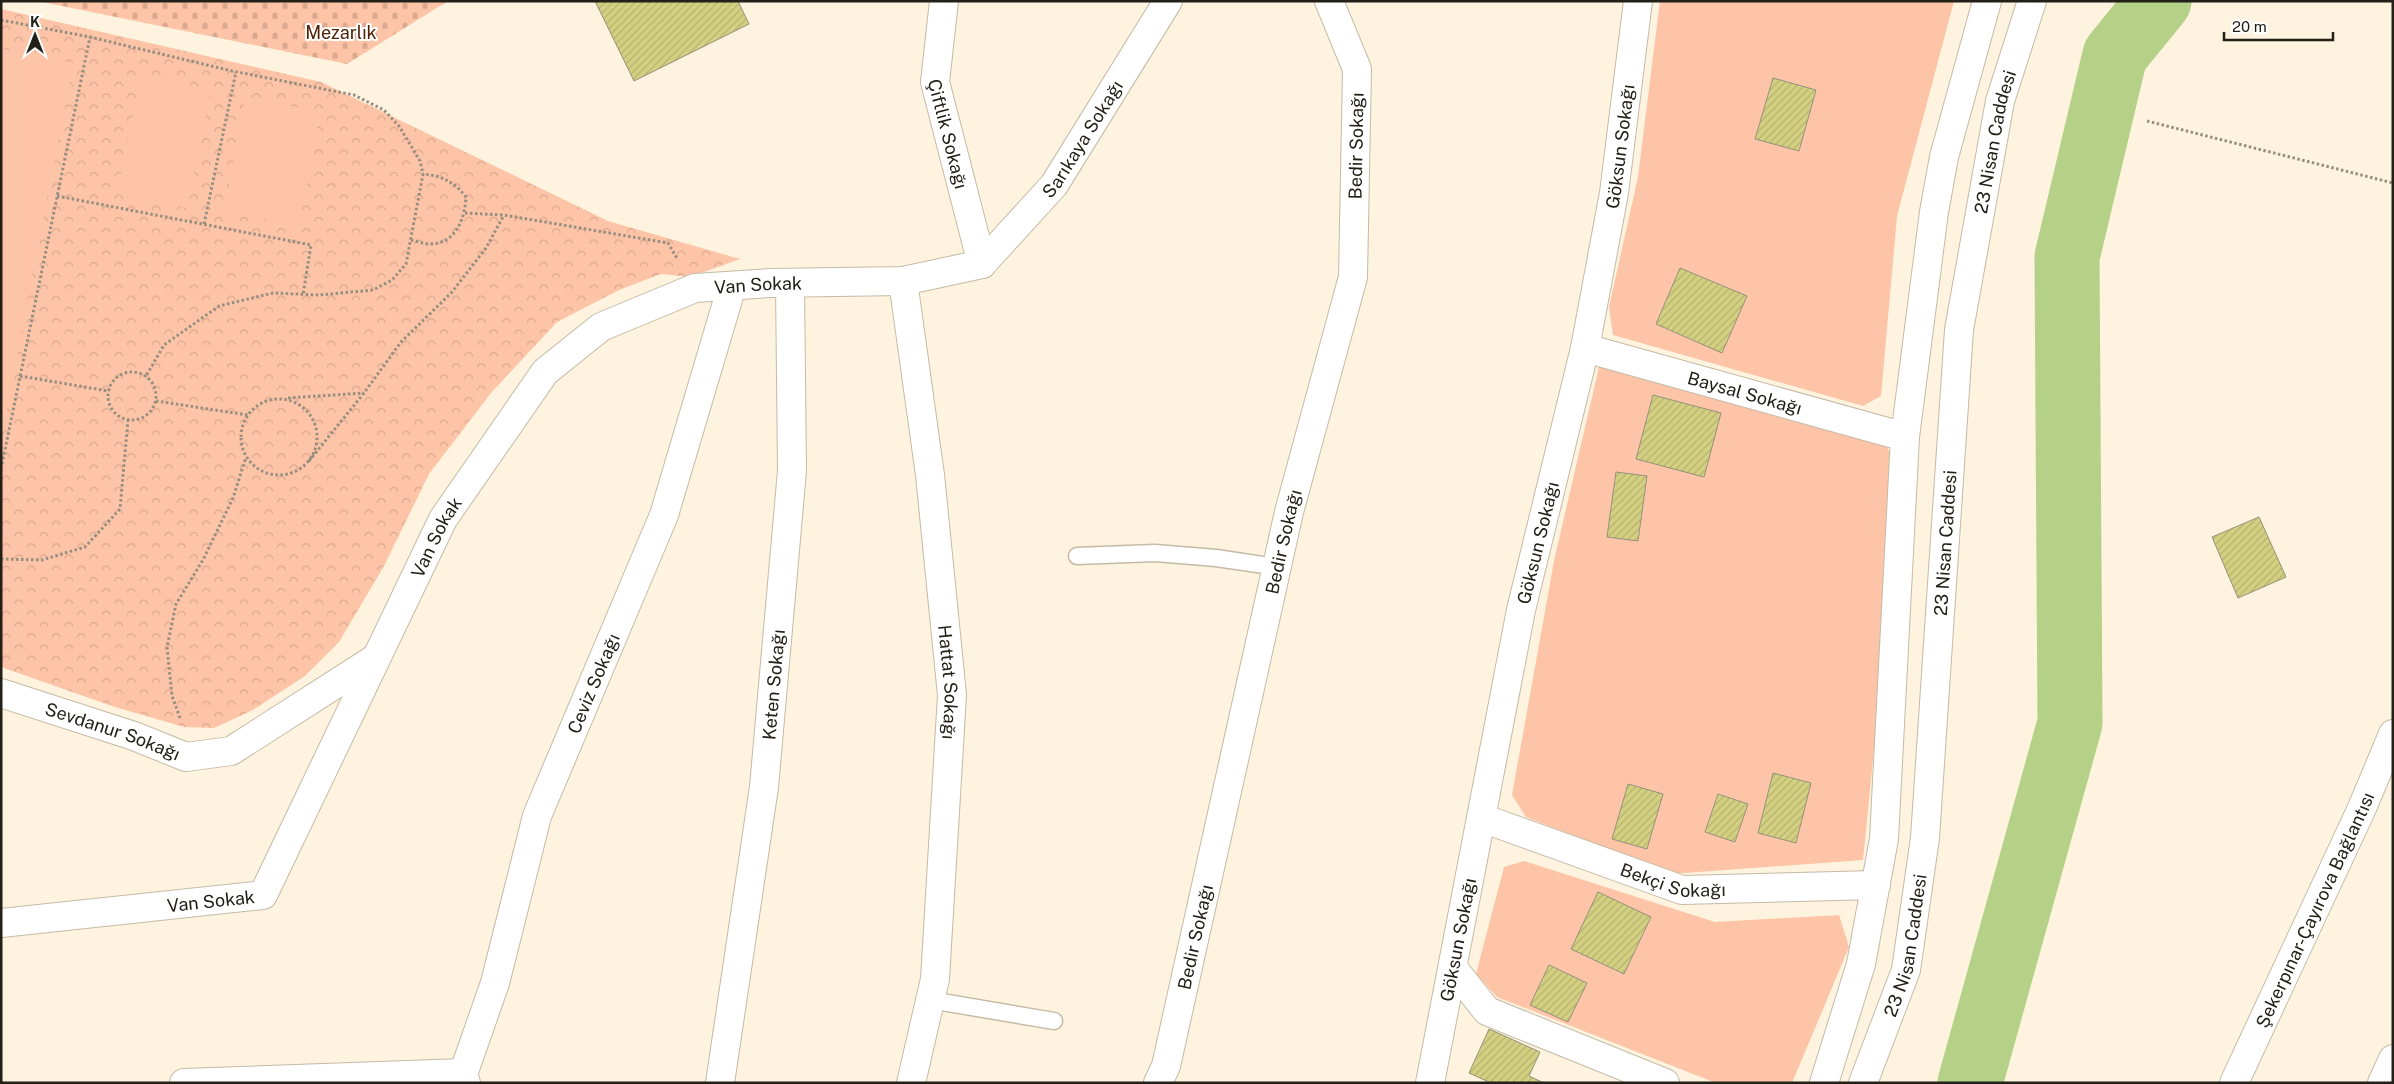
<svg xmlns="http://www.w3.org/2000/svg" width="2394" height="1084" font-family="'Public Sans',sans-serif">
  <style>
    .forest { fill: url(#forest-crowns) }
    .cemetery { fill: url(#cemetery-stones) }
    .garden { fill: #fec4a7 }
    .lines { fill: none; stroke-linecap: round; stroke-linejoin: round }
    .river { stroke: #b5d087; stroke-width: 65 }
    .building { fill: url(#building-hatch); stroke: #93927d }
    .lane-casing { stroke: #c4baa6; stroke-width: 19 }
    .street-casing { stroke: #c4baa6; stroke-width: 30 }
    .secondary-casing { stroke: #c4baa6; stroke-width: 30 }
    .highway-casing { stroke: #c4baa6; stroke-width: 30 }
    .path { stroke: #968f80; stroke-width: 3; stroke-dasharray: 2.5 2.5; stroke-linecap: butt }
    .lane { stroke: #fff; stroke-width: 16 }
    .street { stroke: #fff; stroke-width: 28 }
    .secondary { stroke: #fff; stroke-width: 28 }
    .highway { stroke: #fff; stroke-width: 28 }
    .labels { text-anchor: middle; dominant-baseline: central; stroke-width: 4; stroke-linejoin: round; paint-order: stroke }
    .park-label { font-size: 18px; fill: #4e2105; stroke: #fff }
    .street-label { font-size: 18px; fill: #232018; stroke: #fff }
  </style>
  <defs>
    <pattern id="forest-crowns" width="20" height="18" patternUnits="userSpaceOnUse" patternTransform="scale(1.25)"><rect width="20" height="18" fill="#fec4a7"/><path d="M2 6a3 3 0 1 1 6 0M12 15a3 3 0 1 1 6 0" fill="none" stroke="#d9a88f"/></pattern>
    <pattern id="cemetery-stones" width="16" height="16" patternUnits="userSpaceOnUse" patternTransform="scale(1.25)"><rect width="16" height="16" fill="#fec4a7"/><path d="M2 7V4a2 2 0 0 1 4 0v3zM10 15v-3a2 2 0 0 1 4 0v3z" fill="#d9a88f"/></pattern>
    <pattern id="building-hatch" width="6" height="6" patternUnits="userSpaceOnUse" patternTransform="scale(1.25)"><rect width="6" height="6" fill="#d4d081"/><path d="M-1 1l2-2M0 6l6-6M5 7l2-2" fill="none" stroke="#b6b26f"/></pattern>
  </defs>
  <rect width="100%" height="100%" fill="#fdf3de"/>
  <path class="forest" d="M1 9 321 82 608 221 740 259 690 277 661 274 619 290 557 322 491 393 429 474 384 566 339 642 305 676 253 710 214 728 184 727 115 707 1 667Z"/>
  <path class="cemetery" d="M37 1H448L347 64Z"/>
  <path class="garden" d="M1660 1H1954L1897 216 1881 396 1863 406 1613 335 1609 307 1638 177Z
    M1 49 73 63 1 439Z
    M141 75 211 89 187 208 117 194Z
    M245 98 320 111 299 226 224 213Z
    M1599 367H1632L1878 437 1891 453 1878 710 1863 860 1671 874 1526 817 1512 795 1554 561Z
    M1524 861 1715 922 1839 915 1849 947 1792 1083H1716L1497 997 1476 974 1504 867Z"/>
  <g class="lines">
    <path class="river" d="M1970 1083 2070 723 2067 257 2115 55 2159 1"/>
  </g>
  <path class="building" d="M595 1H738L749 24 634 81Z
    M1773 78 1816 90 1799 151 1755 139Z
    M1680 268 1747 296 1722 353 1656 324Z
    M1653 395 1721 413 1704 477 1636 459Z
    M1616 472 1647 476 1638 541 1607 537Z
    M2259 517 2286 577 2238 598 2212 537Z
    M1773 773 1811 783 1796 843 1758 833Z
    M1628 784 1663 794 1647 849 1612 839Z
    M1718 794 1748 804 1735 842 1705 832Z
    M1598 892 1651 917 1624 974 1571 949Z
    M1549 965 1587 983 1568 1022 1530 1005Z
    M1489 1029 1540 1052 1529 1076 1544 1083H1491L1469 1073Z"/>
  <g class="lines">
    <g class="lane-casing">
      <path id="lane" d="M1077 556 1155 553 1216 558 1277 567
        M930 1000 1054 1021"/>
    </g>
    <g class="street-casing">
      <g id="street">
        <path id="s1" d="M944 1 935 82 982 264"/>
        <path id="s2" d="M982 264 1054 185 1168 1"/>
        <path id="s3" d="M903 281 930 475 952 695 935 979 911 1083"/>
        <path id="s4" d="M1585 348 1905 437"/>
        <path id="s5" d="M1 693 134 736 186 757 231 751 376 658"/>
        <path id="s6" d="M1482 818 1682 890 1876 885"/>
        <path id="s7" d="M1 923 263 895 443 519 545 372 601 327 695 288 771 283 903 281 982 264"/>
        <path d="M1453 968 1487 1011 1665 1083"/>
        <path d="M184 1083 463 1073 466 1083"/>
        <path id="s8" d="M460 1083 495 983 537 816 664 515 732 286"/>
        <path id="s9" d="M720 1083 764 787 792 471 790 283"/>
        <path id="s10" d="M1158 1083 1166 1066 1289 512 1353 277 1357 69 1329 1"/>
        <path id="s11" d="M1430 1083 1521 610 1585 348 1614 193 1638 1"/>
      </g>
    </g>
    <g class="secondary-casing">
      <g id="secondary">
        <path d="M1824 1083 1861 964 1884 839 1905 437 1934 212 1944 157 1987 1"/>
        <path id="s12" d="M1863 1083 1906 970 1925 838 1959 330 2000 101 2032 1"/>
      </g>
    </g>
    <g class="highway-casing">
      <g id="highway">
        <path id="s13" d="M2234 1083 2362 808 2393 734"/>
        <path d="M2382 1083 2393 1059"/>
      </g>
    </g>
    <path class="path" d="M1 20 90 37 232 71 354 95 384 110 399 126 420 161 423 174 406 264 392 280 373 290 319 295 273 293 219 306 164 345 146 376
      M2147 121 2393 183
      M57 196 311 245 303 295
      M465 213 504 215 668 243 678 260
      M204 224 236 72
      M411 240C416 241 424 244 430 244 456 244 465 218 466 197 454 182 443 176 423 174
      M108 396a24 24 0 1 1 48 0a24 24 0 1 1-48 0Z
      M20 376 108 391
      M288 398 364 393
      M241 437a38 38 0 1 1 76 0a38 38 0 1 1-76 0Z
      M156 401 248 415
      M309 461 364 393 401 342 452 292 486 248 504 215
      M1 469 90 37
      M1 559 42 560 85 547 120 509 128 420
      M180 718 172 696 167 647 176 604 203 560 233 498 246 457"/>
    <use href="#lane" class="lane"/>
    <use href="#street" class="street"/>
    <use href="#secondary" class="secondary"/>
    <use href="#highway" class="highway"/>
  </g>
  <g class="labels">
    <g class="park-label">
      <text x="341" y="32">Mezarlık</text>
    </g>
    <g class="street-label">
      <text stroke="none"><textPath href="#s1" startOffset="135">Çiftlik Sokağı</textPath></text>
      <text stroke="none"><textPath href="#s2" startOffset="161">Sarıkaya Sokağı</textPath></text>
      <text stroke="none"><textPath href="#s12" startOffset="955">23 Nisan Caddesi</textPath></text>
      <text stroke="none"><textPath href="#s10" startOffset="961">Bedir Sokağı</textPath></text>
      <text stroke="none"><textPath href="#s11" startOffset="956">Göksun Sokağı</textPath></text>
      <text stroke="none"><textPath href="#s7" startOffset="1096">Van Sokak</textPath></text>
      <text stroke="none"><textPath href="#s4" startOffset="166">Baysal Sokağı</textPath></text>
      <text stroke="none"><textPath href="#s7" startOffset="661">Van Sokak</textPath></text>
      <text stroke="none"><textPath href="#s10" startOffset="556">Bedir Sokağı</textPath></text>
      <text stroke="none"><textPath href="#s11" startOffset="551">Göksun Sokağı</textPath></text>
      <text stroke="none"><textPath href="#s12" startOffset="550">23 Nisan Caddesi</textPath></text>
      <text stroke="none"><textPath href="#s3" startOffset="404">Hattat Sokağı</textPath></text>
      <text stroke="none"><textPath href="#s8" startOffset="422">Ceviz Sokağı</textPath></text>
      <text stroke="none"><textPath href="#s9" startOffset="402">Keten Sokağı</textPath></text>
      <text stroke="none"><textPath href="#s5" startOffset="118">Sevdanur Sokağı</textPath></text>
      <text stroke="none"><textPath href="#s6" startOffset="202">Bekçi Sokağı</textPath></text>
      <text stroke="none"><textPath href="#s7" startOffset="211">Van Sokak</textPath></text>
      <text stroke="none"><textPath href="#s13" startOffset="191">Şekerpınar-Çayırova Bağlantısı</textPath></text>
      <text stroke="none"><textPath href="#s10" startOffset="151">Bedir Sokağı</textPath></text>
      <text stroke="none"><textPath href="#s11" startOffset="146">Göksun Sokağı</textPath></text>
      <text stroke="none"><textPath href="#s12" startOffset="145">23 Nisan Caddesi</textPath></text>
    </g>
  </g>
  <rect width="2394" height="1084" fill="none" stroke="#232018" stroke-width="5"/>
  <g transform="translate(35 35)" stroke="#ffffff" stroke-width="4" paint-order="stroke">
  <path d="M0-4L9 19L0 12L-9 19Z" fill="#232018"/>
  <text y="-8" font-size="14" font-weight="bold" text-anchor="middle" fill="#232018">K</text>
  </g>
  <path d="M2224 32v8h109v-8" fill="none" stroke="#232018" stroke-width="2.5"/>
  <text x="2232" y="32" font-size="15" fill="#232018" stroke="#ffffff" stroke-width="4" paint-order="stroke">20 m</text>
</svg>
